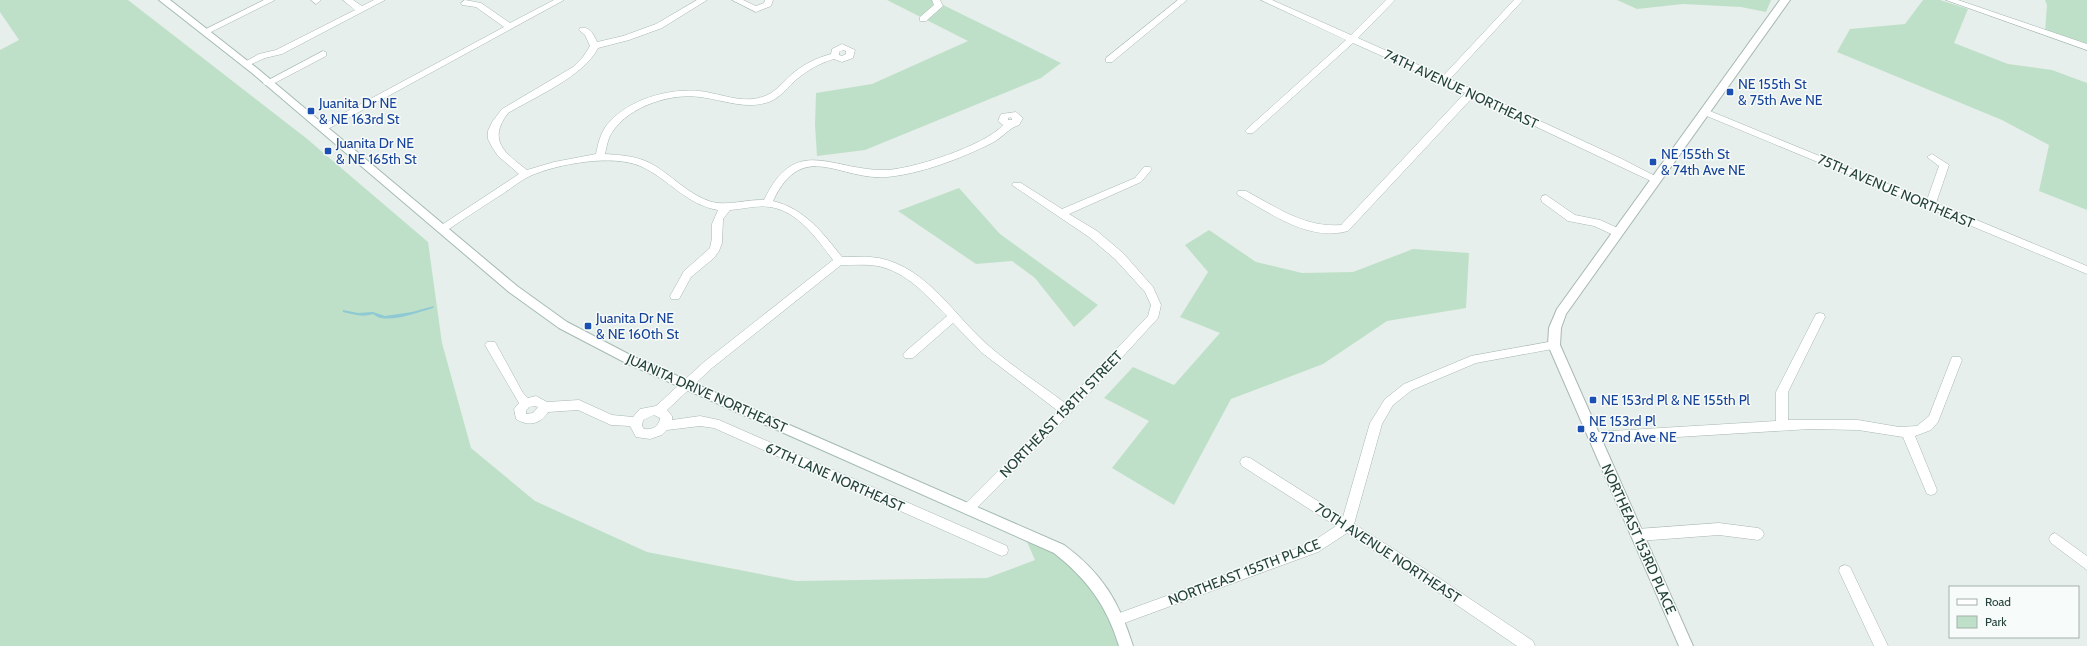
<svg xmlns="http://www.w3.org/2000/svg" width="2087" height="646" font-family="Cabin,sans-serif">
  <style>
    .green { fill: #bfe0c8 }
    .water { fill: #8ec9d4 }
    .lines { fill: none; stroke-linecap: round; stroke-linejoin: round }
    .minor-casing { stroke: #a8b8b2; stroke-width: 1 }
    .tertiary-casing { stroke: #a8b8b2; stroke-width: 2 }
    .secondary-casing { stroke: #a4bbb3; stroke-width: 2 }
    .minor { fill: #fff; fill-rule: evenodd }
    .tertiary { fill: #fff; fill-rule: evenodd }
    .secondary { fill: #fff; fill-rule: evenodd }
    .transit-dot { fill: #1a4fb4; stroke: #f7fbf9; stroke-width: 1.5 }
    .labels { text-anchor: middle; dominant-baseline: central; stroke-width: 3; stroke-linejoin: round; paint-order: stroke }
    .transit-label { font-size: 14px; fill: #164399; stroke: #f7fbf9; text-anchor: start }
    .street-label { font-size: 14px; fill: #24423a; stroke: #f7fbf9 }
  </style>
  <rect width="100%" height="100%" fill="#e6efeb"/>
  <path class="green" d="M0 0H128L306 138 428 242 442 343 471 448 535 501 647 552 796 581 987 578 1035 560 1020 526 1062 545 1097 574 1119 619 1128 646H0V50L19 40 0 12Z
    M887 0H933L1061 63 1041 78 865 150 817 156 815 125 816 93 872 84 968 41Z
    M1617 0H1771L1766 12 1741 7 1683 4 1637 9Z
    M1923 0H1940L1968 9 1954 43 2008 64 2052 70 2087 83V210L2039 191 2049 145 2002 120 1837 52 1850 29 1905 24Z
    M2045 0H2087V47L2045 32 2047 5Z
    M959 188 1000 234 1098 305 1074 327 1035 278 1012 261 976 264 898 211Z
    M1209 230 1256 262 1302 273 1353 272 1413 249 1469 253 1466 308 1387 321 1323 364 1231 399 1174 505 1112 468 1149 421 1104 398 1133 367 1174 385 1220 333 1180 317 1208 272 1185 245Z"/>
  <path class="water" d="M434 306 433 308C420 312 395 321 381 318 378 318 376 315 372 314 364 318 352 314 343 312V310L358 313 373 312 385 316 412 312Z"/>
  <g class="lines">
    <g class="minor-casing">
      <path id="minor" d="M264 0H275L209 33 206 34 202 31Z
        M311 0H320V1L316 4Z
        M343 0H353L362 6 374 0H385L282 54 265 58 245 67 241 64 259 54 276 50 355 10Z
        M465 0 481 3 510 23 554 0H564L326 130H320L318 128 320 126 504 27 476 7 462 5 461 3Z
        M697 0H707L662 28 629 40 598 48C584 76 535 97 508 113 487 141 505 153 527 170L554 162 596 154C598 144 600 135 606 126 626 100 668 88 699 91 720 93 741 104 762 97 774 94 782 83 791 75 802 65 816 58 831 54L832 49 842 44 855 50 853 58 842 62 834 59C820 63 808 70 797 79 788 87 780 98 769 102 745 110 724 100 700 97 671 93 630 106 613 131 608 137 607 146 605 154 621 155 636 156 650 163 671 174 688 195 712 202 729 206 747 199 764 200 795 135 829 169 882 170 909 171 986 145 1003 125L998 121 1001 114 1016 112 1023 118 1019 125C1009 128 1002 138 992 143 962 158 921 174 887 177 839 181 803 138 773 201 805 209 822 232 842 257 854 257 867 256 879 258 928 268 954 316 989 346 1013 367 1040 384 1065 403L1148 316 1151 305 1145 292 1115 259 1089 237 1012 185 1013 183H1021L1062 209 1135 178 1144 167H1150L1152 169 1141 182 1069 214 1097 231 1123 253 1153 287 1161 305 1158 318 1085 398 972 513 968 514 964 513 962 509 964 505 1058 411 981 352 953 323 913 358H905L903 355 905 352 947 316C927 296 907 272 878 266 867 264 853 265 841 265L712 368 667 410 672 416V420L700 416 719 420 1007 546 1008 550 1007 554 1002 556 997 554 714 428 700 426 667 430 662 435 650 439 636 437 630 426 611 425 578 410 548 412C541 424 528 427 516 419L514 409 519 403 485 345 487 342H495L523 393 528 398 536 396 547 402 579 400 612 415 633 417 640 409 656 406 704 362 833 260C817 239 798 211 770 207 757 205 743 209 730 210L723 219 722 243 719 251 714 258 691 277 679 299H671L670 296 684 271 710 248 712 238V224L718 210C686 205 668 178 640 166 612 154 557 164 530 176 521 180 513 187 504 193 485 205 465 218 446 231H438L437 228 519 174 498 156 492 147 488 139V131L492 122 502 109 573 67 583 57 590 46 585 35 579 30 580 28C590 26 594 35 597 42L623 36 656 24ZM843 50 846 51V54L842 56 839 55V52ZM1011 117 1012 120H1008V118ZM535 406 538 407 533 413 526 414V411L529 407ZM654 415 660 418C659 427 652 430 644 429L642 426 643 420Z
        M732 0H743L756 6 764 3 765 0H773L771 6 756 12Z
        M932 0H940L943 6 926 21H920V17L934 5Z
        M1178 0H1187L1112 62H1106V58Z
        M1261 0H1272L1351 35 1386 0H1395L1358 38 1443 76 1514 0H1523L1450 79 1622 159 1659 178 1661 180 1656 183 1653 182 1473 97 1348 231C1309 242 1270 213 1238 195L1237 193 1238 191H1246C1276 207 1305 228 1341 225L1465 93 1353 43 1253 133H1247L1245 131 1247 129 1346 40Z
        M1946 0H1958L2087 44V50Z
        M323 51 326 52V56L271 85H265L263 83Z
        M1705 109 1927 200 1939 166 1927 157 1932 154 1949 165 1936 203 2087 266V274L1702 114 1700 112Z
        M1546 195 1575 215 1600 220 1622 230 1623 233 1618 237 1594 226 1568 221 1542 202 1541 199 1542 196Z
        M1820 313 1824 314 1825 317 1788 392V420H1858L1899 427 1917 426 1929 416 1952 357H1960L1962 360 1938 422 1931 430 1915 436 1937 490 1935 494 1931 495 1927 494 1903 437 1858 430 1810 429 1595 442 1591 441 1589 437 1591 433 1595 432 1776 421V392L1816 314Z
        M1554 341 1558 342 1560 345 1558 348 1476 363 1412 390 1393 405 1382 424 1354 524 1442 580 1533 641 1535 646H1517L1432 588 1347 533 1318 552 1119 625 1114 623 1112 619 1114 615 1309 544 1336 526 1242 466 1240 462 1242 458 1246 457 1250 458 1343 517 1370 423 1385 399 1404 384 1471 356Z
        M1719 523 1758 528 1762 530 1764 534 1762 538 1758 540 1719 535 1638 541 1634 539 1632 535 1634 531 1638 529Z
        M2055 533 2087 556V570L2051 543 2049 539 2051 535Z
        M1845 565 1850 567 1888 646H1874L1839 571 1840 567Z"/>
    </g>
    <g class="tertiary-casing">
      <path id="tertiary" d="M1780 0H1790L1566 314 1561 328 1560 345 1693 646H1679L1548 345 1549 328 1557 309Z"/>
    </g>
    <g class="secondary-casing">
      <path id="secondary" d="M159 0H170L258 69 517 286 567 322 634 357 1064 545C1102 573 1119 601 1133 646H1119C1107 606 1087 579 1054 553L626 363 559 328 509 292 252 73Z"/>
    </g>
    <use href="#minor" class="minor"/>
    <use href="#tertiary" class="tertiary"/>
    <use href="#secondary" class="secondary"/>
  </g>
  <g class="transit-dot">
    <rect x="1726" y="88" width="8" height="8" rx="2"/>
    <rect x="307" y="107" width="8" height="8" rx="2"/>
    <rect x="324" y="147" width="8" height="8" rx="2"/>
    <rect x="1649" y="158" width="8" height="8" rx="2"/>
    <rect x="584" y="322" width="8" height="8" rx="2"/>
    <rect x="1589" y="396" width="8" height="8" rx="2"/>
    <rect x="1577" y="425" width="8" height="8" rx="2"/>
  </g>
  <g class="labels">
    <g class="transit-label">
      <text x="1738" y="84">NE 155th St<tspan x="1738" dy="16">&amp; 75th Ave NE</tspan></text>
      <text x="319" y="103">Juanita Dr NE<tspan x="319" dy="16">&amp; NE 163rd St</tspan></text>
      <text x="336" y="143">Juanita Dr NE<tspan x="336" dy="16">&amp; NE 165th St</tspan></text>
      <text x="1661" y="154">NE 155th St<tspan x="1661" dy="16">&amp; 74th Ave NE</tspan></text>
      <text x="596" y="318">Juanita Dr NE<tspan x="596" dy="16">&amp; NE 160th St</tspan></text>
      <text x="1601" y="400">NE 153rd Pl &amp; NE 155th Pl</text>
      <text x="1589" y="421">NE 153rd Pl<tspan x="1589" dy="16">&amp; 72nd Ave NE</tspan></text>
    </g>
    <g class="street-label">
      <text transform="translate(1461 89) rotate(25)">74TH AVENUE NORTHEAST</text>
      <text transform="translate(1896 191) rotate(23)">75TH AVENUE NORTHEAST</text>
      <text transform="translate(707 393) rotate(24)">JUANITA DRIVE NORTHEAST</text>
      <text transform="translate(1061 414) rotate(-46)">NORTHEAST 158TH STREET</text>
      <text transform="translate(835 477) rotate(24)">67TH LANE NORTHEAST</text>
      <text transform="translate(1639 539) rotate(66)">NORTHEAST 153RD PLACE</text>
      <text transform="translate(1388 553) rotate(33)">70TH AVENUE NORTHEAST</text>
      <text transform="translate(1244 572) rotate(-21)">NORTHEAST 155TH PLACE</text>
    </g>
  </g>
  <rect x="1949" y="586" width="130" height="52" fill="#f7fbf9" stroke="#a3b1ad"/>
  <rect x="1957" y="599" width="20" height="6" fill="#ffffff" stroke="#a3b1ad"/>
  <text x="1985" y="606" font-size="12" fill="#24423a">Road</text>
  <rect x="1957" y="616" width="20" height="12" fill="#bfe0c8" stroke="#a3b1ad"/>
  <text x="1985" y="626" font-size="12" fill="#24423a">Park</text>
</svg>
